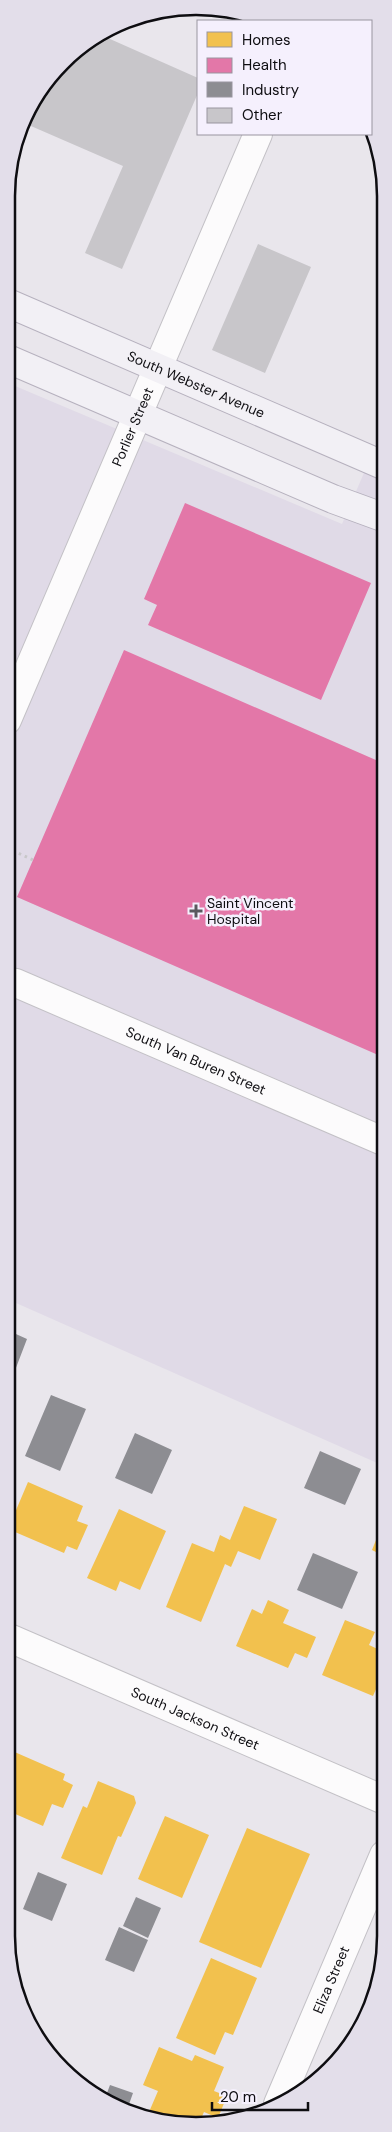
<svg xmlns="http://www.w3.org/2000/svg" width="392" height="2132" font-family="'DM Sans',sans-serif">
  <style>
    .built { fill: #e0dae7 }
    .homes { fill: #f2c14e }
    .health { fill: #e377a8 }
    .industry { fill: #8d8d92 }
    .building { fill: #c8c6ca }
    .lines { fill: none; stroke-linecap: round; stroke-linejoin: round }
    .minor-casing { stroke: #c3c1c6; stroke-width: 30 }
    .major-casing { stroke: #b6b1be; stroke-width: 30 }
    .path { stroke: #c8c7c9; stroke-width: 3; stroke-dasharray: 2.5 4; stroke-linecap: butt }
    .minor { stroke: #fcfbfc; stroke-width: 28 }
    .major { stroke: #f2f0f5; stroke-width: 28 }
    .poi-dot { fill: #5b595e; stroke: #f5f0fd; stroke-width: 2 }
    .labels { text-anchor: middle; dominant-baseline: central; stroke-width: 5; stroke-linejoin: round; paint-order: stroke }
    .street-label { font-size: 14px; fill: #0e0d11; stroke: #f5f0fd }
    .poi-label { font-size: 14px; fill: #0e0d11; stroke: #f5f0fd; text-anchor: start }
    .rim { fill: none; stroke: #0e0d11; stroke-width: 2.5 }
  </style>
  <rect width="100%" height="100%" fill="#e9e6ec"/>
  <path class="built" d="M8 383 342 524 385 424 384 1466 7 1299Z"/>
  <path class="homes" d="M28 1482 83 1506 77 1521 88 1525 77 1550 67 1546 64 1553 8 1529Z
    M244 1506 277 1519 260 1560 238 1551 231 1567 225 1564 201 1622 166 1607 192 1543 214 1552 220 1535 230 1540Z
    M119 1509 166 1531 140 1590 120 1581 116 1591 87 1578Z
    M384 1520V1556L372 1550Z
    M268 1600 289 1610 283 1623 316 1637 307 1658 295 1653 288 1668 236 1646 252 1609 262 1614Z
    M345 1620 375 1632 369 1645 384 1652V1671L373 1696 322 1675Z
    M10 1750 65 1774 63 1780 73 1785 63 1808 52 1804 43 1826 6 1810V1759Z
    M98 1781 134 1796 136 1803 121 1837 118 1836 102 1875 61 1858 83 1806 87 1808Z
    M165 1816 209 1835 182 1898 138 1879Z
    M247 1828 310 1854 261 1968 199 1942Z
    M211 1958 257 1978 233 2035 225 2032 215 2055 176 2038Z
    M159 2047 192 2061 195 2055 224 2067 214 2091 227 2096 218 2118 204 2112 199 2123 184 2125 149 2112 158 2091 143 2085Z"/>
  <path class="health" d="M185 503 371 583 321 700 148 625 157 605 144 599Z
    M124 650 385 764V1058L17 897Z"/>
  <path class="industry" d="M7 1330 27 1339 14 1373 7 1370Z
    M51 1395 86 1409 60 1471 25 1456Z
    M135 1433 172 1450 152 1494 115 1478Z
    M320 1451 361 1469 345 1505 304 1488Z
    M313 1553 358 1572 342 1609 297 1590Z
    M38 1872 67 1884 52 1921 23 1909Z
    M136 1897 161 1908 148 1938 123 1926Z
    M119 1927 148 1940 134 1972 105 1960Z
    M110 2085 133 2093 127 2110 112 2106 104 2101Z"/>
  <path class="building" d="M101 35 198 78V93L122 269 85 253 123 166 24 123 32 101 80 46Z
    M258 244 311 267 265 373 212 350Z"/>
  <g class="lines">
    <g class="minor-casing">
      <g id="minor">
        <path id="s1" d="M7 720 258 134"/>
        <path id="s2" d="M7 982 16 983 385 1142"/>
        <path id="s3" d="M7 1637 384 1800"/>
        <path id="s4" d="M278 2104 384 1855"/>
      </g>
    </g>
    <g class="major-casing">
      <g id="major">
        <path id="s5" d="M8 303 385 466"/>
        <path d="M8 359 333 499 385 518"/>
      </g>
    </g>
    <path class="path" d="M7 848 33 860"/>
    <use href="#minor" class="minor"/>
    <use href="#major" class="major"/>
  </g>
  <path class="poi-dot" d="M193.5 903.5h5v5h5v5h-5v5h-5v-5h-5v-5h5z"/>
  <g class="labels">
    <g class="street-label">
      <text stroke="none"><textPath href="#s5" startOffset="205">South Webster Avenue</textPath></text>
      <text stroke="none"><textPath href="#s1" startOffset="319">Porlier Street</textPath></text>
      <text stroke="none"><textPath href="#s2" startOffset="205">South Van Buren Street</textPath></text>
      <text stroke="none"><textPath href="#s3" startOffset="205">South Jackson Street</textPath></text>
      <text stroke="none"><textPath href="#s4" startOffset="135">Eliza Street</textPath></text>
    </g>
    <g class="poi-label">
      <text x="207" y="903">Saint Vincent<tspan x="207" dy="16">Hospital</tspan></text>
    </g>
  </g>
  <path d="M0 0H392V2132H0ZM196 15H196A181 181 0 0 1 377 196V1936A181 181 0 0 1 196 2117H196A181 181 0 0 1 15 1936V196A181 181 0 0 1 196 15Z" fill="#e3deea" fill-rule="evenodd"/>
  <path class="rim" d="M196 15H196A181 181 0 0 1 377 196V1936A181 181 0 0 1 196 2117H196A181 181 0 0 1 15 1936V196A181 181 0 0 1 196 15Z"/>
  <rect x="197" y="20" width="175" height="115" fill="#f5f0fd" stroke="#99959f"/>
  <rect x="207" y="32" width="25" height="15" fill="#f2c14e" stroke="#99959f"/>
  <text x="242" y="45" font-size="15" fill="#0e0d11">Homes</text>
  <rect x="207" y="58" width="25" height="15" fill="#e377a8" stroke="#99959f"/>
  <text x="242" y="70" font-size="15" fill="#0e0d11">Health</text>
  <rect x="207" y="82" width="25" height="15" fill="#8d8d92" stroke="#99959f"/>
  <text x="242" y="95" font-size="15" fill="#0e0d11">Industry</text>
  <rect x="207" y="108" width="25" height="15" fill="#c8c6ca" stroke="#99959f"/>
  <text x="242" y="120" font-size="15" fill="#0e0d11">Other</text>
  <path d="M212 2102v8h96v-8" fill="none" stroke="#0e0d11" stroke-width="2.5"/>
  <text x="220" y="2102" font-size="15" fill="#0e0d11" stroke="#f5f0fd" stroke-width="4" paint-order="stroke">20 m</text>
</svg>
